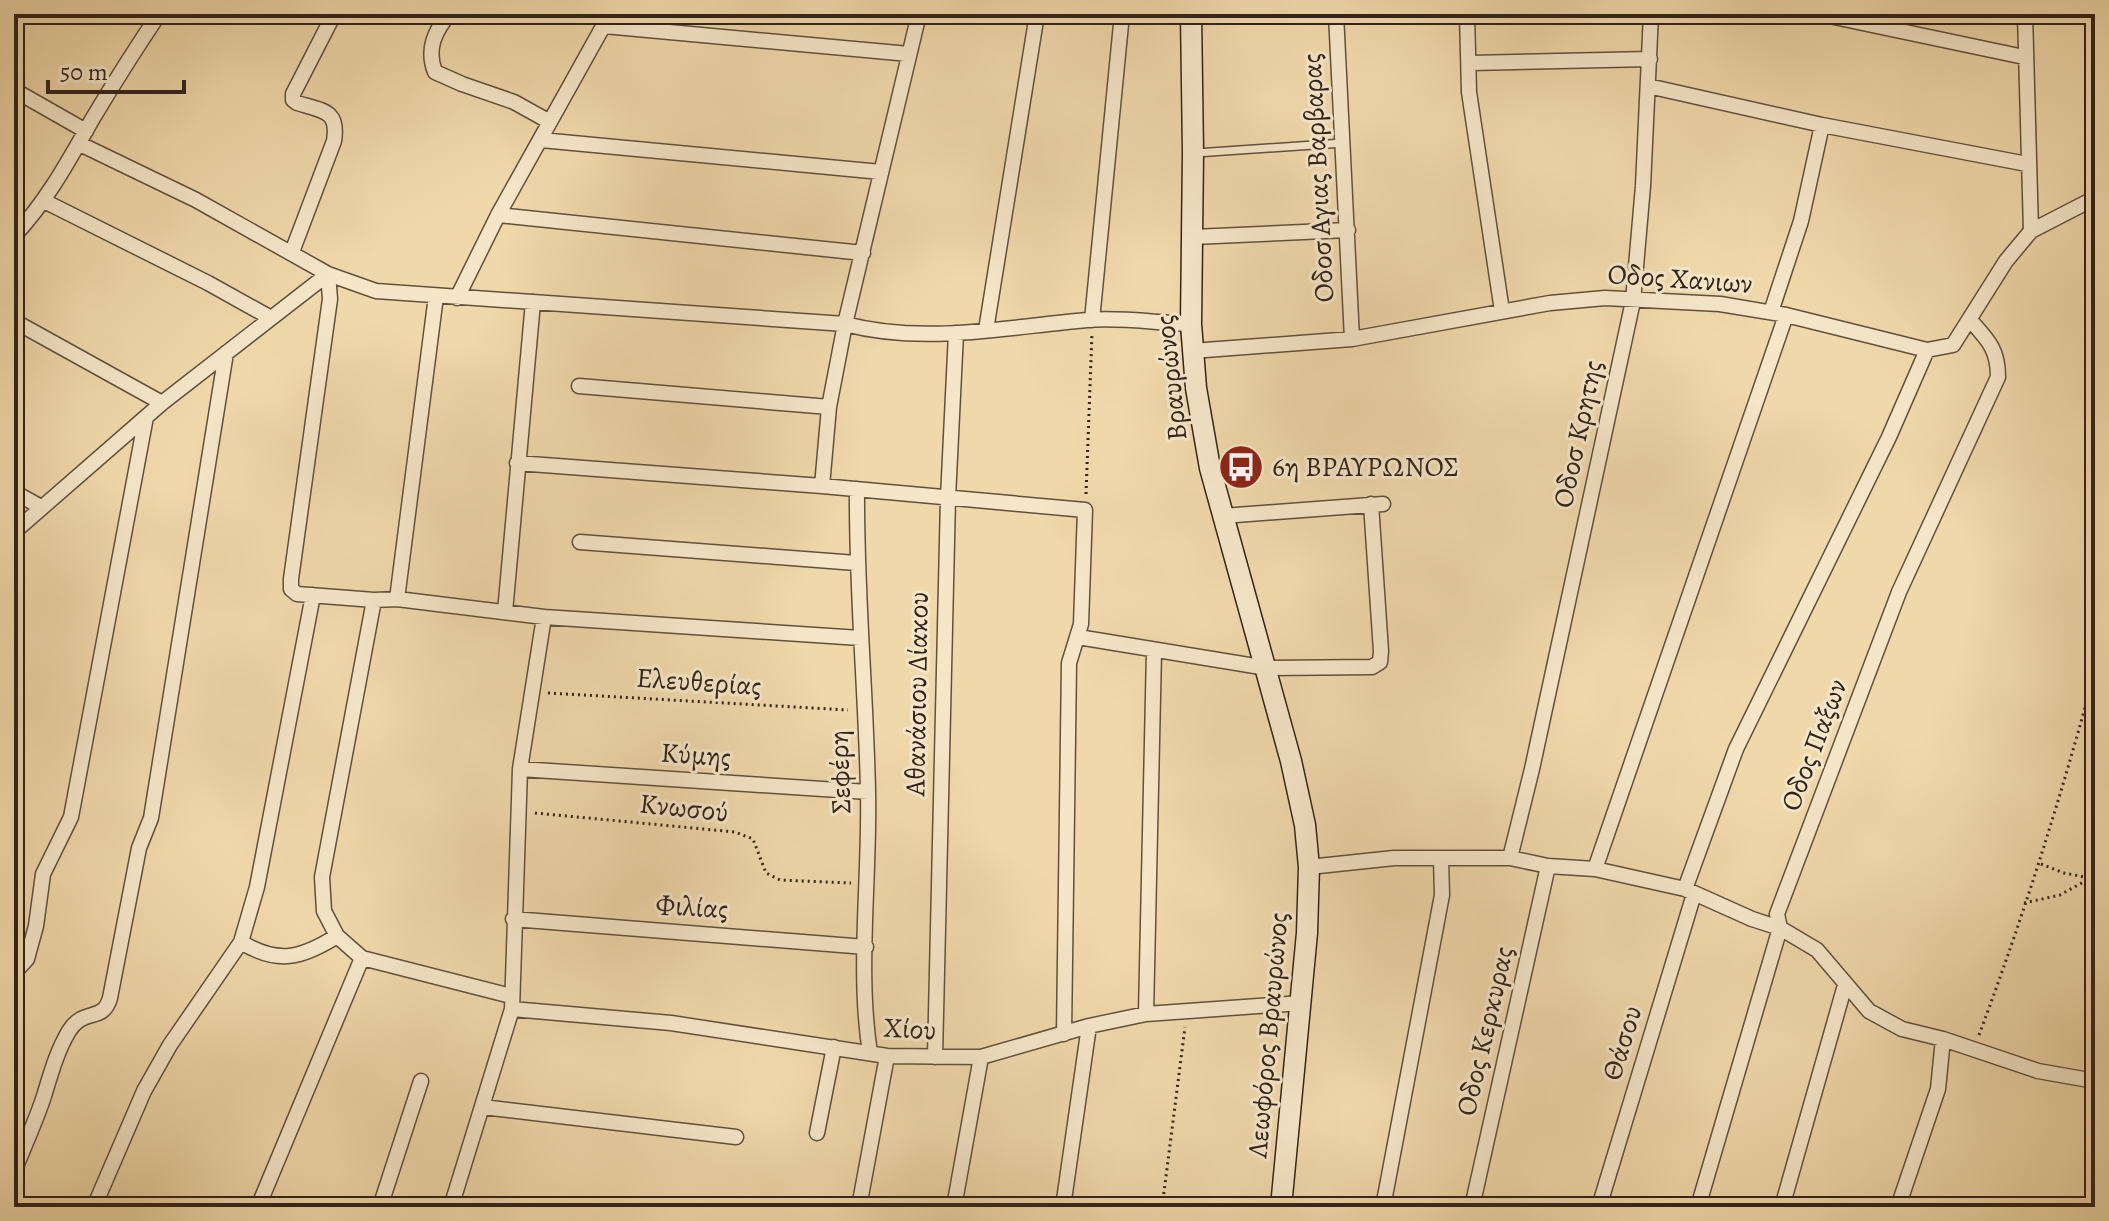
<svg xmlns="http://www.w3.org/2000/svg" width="2109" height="1221" font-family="Alegreya,serif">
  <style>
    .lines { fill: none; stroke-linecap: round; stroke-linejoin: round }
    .service-casing { stroke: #60503f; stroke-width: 10 }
    .minor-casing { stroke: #60503f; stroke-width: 17 }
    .secondary-casing { stroke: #31231b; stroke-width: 23 }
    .path { stroke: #31231b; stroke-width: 3; stroke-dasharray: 2 4; stroke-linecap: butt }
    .service { stroke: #f5e6c8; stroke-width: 7 }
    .minor { stroke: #f5e6c8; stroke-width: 14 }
    .secondary { stroke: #f5e6c8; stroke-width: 20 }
    .labels { text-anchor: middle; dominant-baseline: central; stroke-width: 6; stroke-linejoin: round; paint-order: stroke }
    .street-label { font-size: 28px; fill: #31231b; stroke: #f5e6c8 }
    .poi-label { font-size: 28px; fill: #31231b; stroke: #f5e6c8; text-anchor: start }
  </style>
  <rect width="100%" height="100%" fill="#efd8aa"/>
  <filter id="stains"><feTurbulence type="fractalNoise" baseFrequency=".0025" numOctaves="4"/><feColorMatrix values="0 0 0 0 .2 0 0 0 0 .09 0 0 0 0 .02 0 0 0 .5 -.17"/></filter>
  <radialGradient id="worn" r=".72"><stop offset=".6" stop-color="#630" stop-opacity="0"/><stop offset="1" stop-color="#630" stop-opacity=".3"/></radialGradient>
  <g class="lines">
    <g class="service-casing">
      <path id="service" d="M1196 153 1343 143"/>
    </g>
    <g class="minor-casing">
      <path id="minor" d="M449 14C435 31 426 49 435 72L462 84 514 102 550 122
        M1336 14 1352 339
        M1467 14 1469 92 1502 311
        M1820 14 2024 57
        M2025 14 2031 231
        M604 26 909 54
        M1471 63 1650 59
        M1648 86 1822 125 2027 164
        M14 90 86 131
        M541 140 881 172
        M80 144 196 200 328 274 376 291 845 324C924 345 1006 327 1087 320 1121 317 1157 323 1191 324
        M44 201 208 283 271 318
        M498 215 863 253
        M14 236C47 201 69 160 93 118 114 83 136 48 159 14
        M1193 237 1348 230
        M292 252 334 141C339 110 323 111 297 103L293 100V94L334 14
        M328 274 330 299 291 579V589L297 594 374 600 397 599 544 617 860 638
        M457 298 498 215 610 14
        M1771 312 1801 221 1822 125
        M1092 320 1122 14
        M14 321 162 403
        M986 330 1037 14
        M1192 351 1352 339 1550 303 1605 298 1720 304 1786 315 1927 350 1953 345 2006 261 2031 231 2095 198
        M579 386 829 407
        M517 463 822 486 1085 510 1081 624 1069 663 1064 1034
        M822 486 829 407 845 324 919 14
        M857 489C856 590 866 691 868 792 870 878 857 970 870 1053
        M14 492 41 507
        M1223 516 1383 504
        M14 532 162 403 328 274
        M580 542 856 563
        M397 599 436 296
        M374 600 322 877 324 911 337 936 362 958 511 996
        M505 612 533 302
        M1078 637 1267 668 1372 667 1380 662 1381 651 1371 504
        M520 769 868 792
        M1510 858 1532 769 1633 301 1643 186 1651 14
        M1309 867 1394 858H1510L1548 866 1595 869 1685 889 1752 919 1780 928 1817 950 1869 1011 1902 1029 1943 1039 2038 1071 2095 1081
        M1595 869 1786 315
        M1685 889 1736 749 1889 437 1927 350
        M513 919 866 947
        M241 942C278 965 302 958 337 936
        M14 973 27 959 36 926 43 874 71 817 146 417
        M512 1009 671 1023 887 1056 981 1057 1089 1026 1146 1014 1301 1003
        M1146 1014 1154 651
        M935 1057 948 498 956 333
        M483 1107 736 1137
        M817 1133 834 1047
        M14 1172C24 1146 36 1121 44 1096 51 1073 57 1051 69 1031 84 1007 103 1023 110 998L139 848 151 818 226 353
        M94 1207 144 1091 170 1045 241 942 257 887 313 595
        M258 1207 362 958
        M380 1207 421 1081
        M451 1207 512 1009 520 769 544 617
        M859 1207 887 1056
        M954 1207 981 1057
        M1063 1207 1089 1026
        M1383 1207 1442 895 1441 859
        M1472 1207 1548 866
        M1599 1207 1694 894
        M1698 1207 1780 928 1777 914 1899 592 1998 377C1998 349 1988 340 1970 320
        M1782 1207 1845 985
        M1898 1207 1938 1089 1943 1039"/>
    </g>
    <g class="secondary-casing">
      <path id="secondary" d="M1191 14 1193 153 1191 324 1196 388 1210 468 1291 761 1305 825 1309 867 1307 933 1281 1207"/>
    </g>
    <path class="path" d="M1086 494 1092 333
      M548 693 848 710
      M535 813 735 832 753 839 766 873 780 880 851 883
      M2041 864 2064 873 2095 879
      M2024 903 2060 895 2089 879
      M1979 1035C2024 915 2062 794 2095 671
      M1163 1200 1185 1027"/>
    <use href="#service" class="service"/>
    <use href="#minor" class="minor"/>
    <use href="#secondary" class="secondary"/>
  </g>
  <defs>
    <g id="bus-disc" transform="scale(2.3)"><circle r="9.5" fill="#8f2418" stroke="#f5e6c8"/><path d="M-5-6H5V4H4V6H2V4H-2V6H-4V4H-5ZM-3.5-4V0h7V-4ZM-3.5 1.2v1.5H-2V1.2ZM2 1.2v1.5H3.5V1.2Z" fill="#fff"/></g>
  </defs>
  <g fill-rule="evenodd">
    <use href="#bus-disc" x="1241" y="467"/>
  </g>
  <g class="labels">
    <g class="street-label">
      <text transform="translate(1318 178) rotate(-93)">Οδοσ Αγιας Βαρβαρας</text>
      <text transform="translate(1680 279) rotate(4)">Οδος Χανιων</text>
      <text transform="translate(1171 378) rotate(-96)">Βραυρώνος</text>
      <text transform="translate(1578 434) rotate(-78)">Οδοσ Κρητης</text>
      <text transform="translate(699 682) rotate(4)">Ελευθερίας</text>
      <text transform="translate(917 694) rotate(-89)">Αθανάσιου Δίακου</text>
      <text transform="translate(1814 745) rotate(-69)">Οδος Παξων</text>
      <text transform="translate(696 755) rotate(4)">Κύμης</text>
      <text transform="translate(840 772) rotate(-92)">Σεφέρη</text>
      <text transform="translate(684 808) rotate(6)">Κνωσού</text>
      <text transform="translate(692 907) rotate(4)">Φιλίας</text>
      <text transform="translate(910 1029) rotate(3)">Χίου</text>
      <text transform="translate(1485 1031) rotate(-77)">Οδος Κερκυρας</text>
      <text transform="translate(1268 1035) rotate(-85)">Λεωφόρος Βραυρώνος</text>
      <text transform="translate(1622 1043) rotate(-73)">Θάσου</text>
    </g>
    <g class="poi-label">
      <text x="1272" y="467">6η ΒΡΑΥΡΩΝΟΣ</text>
    </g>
  </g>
  <rect width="2109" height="1221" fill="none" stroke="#efd8aa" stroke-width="48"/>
  <rect x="16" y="16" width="2077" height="1189" fill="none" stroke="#31231b" stroke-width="4"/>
  <rect x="24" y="24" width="2061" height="1173" fill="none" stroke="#31231b" stroke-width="2"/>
  <path d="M48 80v12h136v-12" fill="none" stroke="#31231b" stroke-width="4"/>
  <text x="60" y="80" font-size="24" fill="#31231b" stroke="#f5e6c8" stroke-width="6" paint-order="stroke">50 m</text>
  <rect width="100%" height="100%" filter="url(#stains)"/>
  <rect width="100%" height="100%" fill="url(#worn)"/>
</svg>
